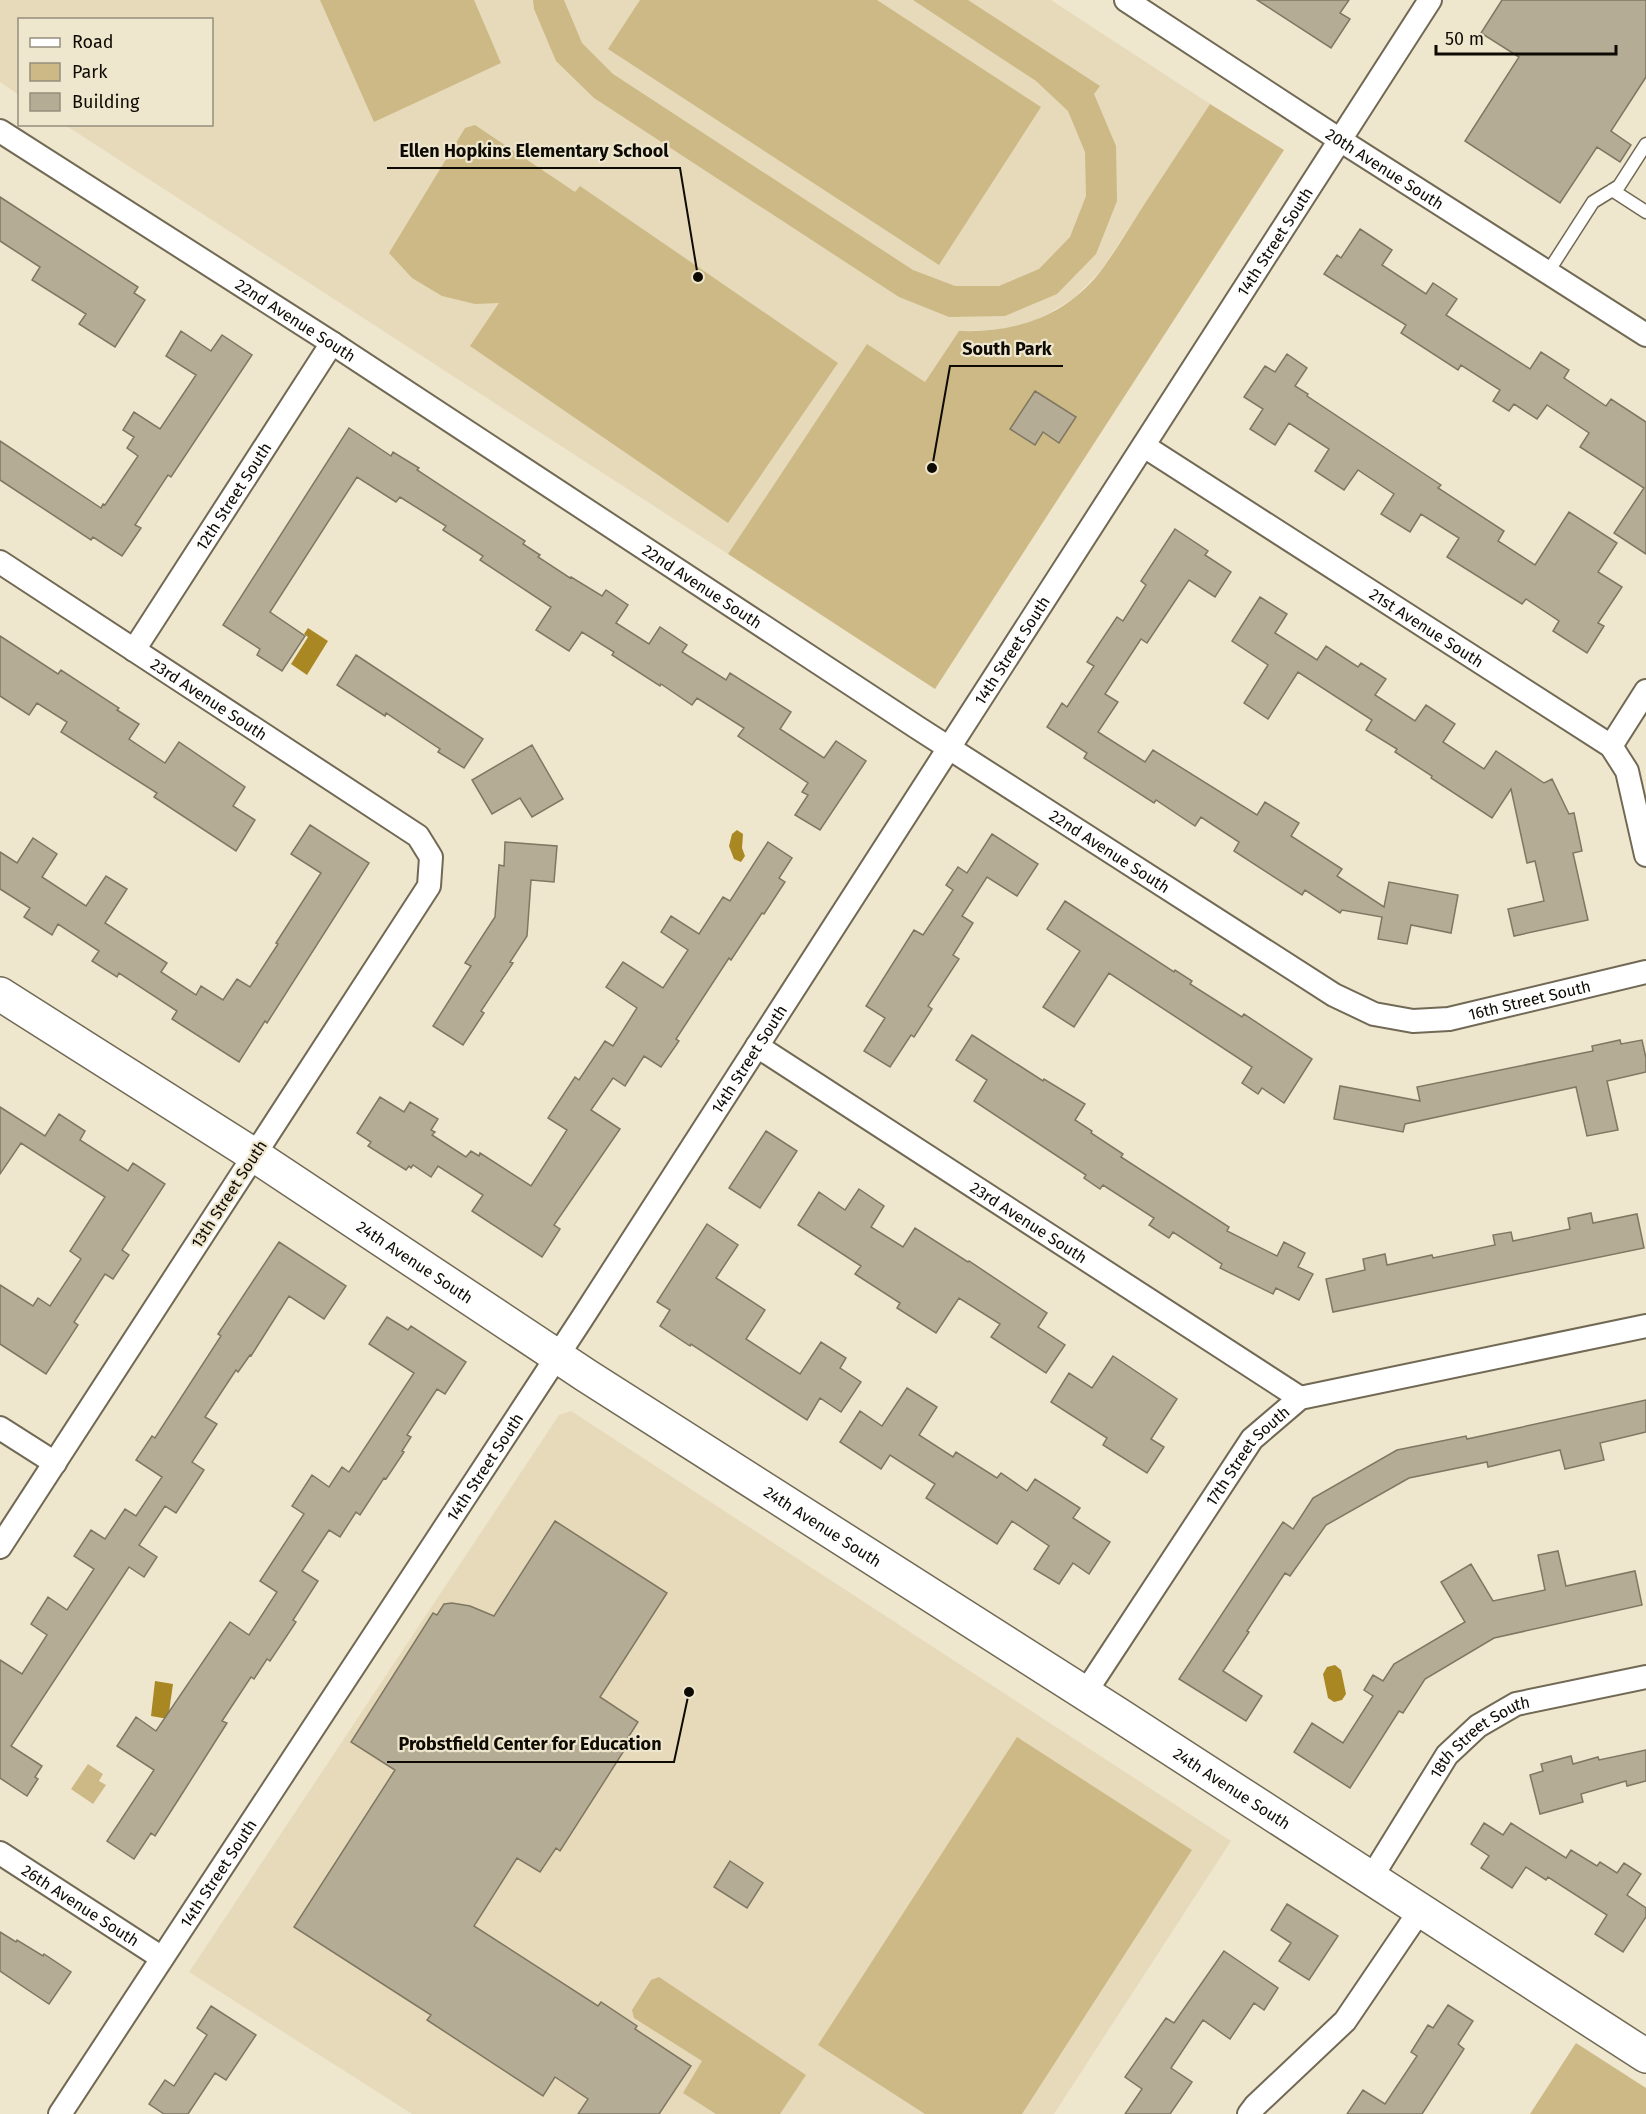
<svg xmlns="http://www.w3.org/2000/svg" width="1646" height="2114" font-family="'Fira Sans',sans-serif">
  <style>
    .built { fill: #e6dabb }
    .green { fill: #cdb985 }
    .water { fill: #a98823 }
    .building { fill: #b5ac95; stroke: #7f7761; stroke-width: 1.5 }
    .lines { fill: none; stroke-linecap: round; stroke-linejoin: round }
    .lane-casing { stroke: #716954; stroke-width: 15 }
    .street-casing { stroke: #716954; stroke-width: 26 }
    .secondary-casing { stroke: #716954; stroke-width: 36 }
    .lane { stroke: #fff; stroke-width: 12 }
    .street { stroke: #fff; stroke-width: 22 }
    .secondary { stroke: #fff; stroke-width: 33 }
    .labels { text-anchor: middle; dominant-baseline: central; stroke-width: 4.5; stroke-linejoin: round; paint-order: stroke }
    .street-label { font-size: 16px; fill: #0e0b04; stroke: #efe6ce }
    .leader { fill: none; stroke: #0e0b04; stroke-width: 2 }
    .callout-dot { fill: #0e0b04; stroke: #efe6ce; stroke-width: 2 }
    .callout-label { font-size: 18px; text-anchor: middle; font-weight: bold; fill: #0e0b04; stroke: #efe6ce; stroke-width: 4.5; stroke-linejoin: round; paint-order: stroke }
  </style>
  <rect width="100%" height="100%" fill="#efe6ce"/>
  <path class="built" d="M0 0H1051L1210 104 1102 269 1074 298 1039 319 1019 326 999 330 959 331 925 382 867 345 728 554 65 125 212 124V20H20L19 95 0 82Z
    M571 1411 1231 1841 1054 2114H412L189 1972 559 1415Z"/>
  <path class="green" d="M320 0H474L501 63 374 122Z
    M533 0H564L582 43 613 74 913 270 955 286H999L1039 269 1070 237 1086 196 1085 152 1068 111 1036 81 913 0H968L1100 86 1094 94 1116 146 1117 201 1096 254 1057 294 1005 316 949 317 899 297 594 98 556 61 534 9Z
    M640 0H877L1041 107 939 265 608 49Z
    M1210 104 1284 150 935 689 728 554 867 344 925 382 959 331C1016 333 1068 316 1103 268 1116 250 1128 230 1140 211 1163 175 1187 140 1210 104Z
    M475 125 575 192 580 186 838 363 728 523 470 346 499 303 475 304 442 296 412 278 389 253 465 128Z
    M1017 1737 1192 1850 1022 2114H925L818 2045Z
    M88 1764 103 1774 99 1781 106 1785 93 1804 71 1789Z
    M659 1977 806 2075 780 2114H716L683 2093 702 2061 634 2018 632 2010 651 1980Z
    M1576 2043 1646 2088V2114H1530Z"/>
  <path class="water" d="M308 628 328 641 307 675 291 664 308 637 304 634Z
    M737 830 743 834 742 848 745 856 741 862 734 859 729 846 732 834Z
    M1335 1665 1341 1670 1346 1694 1342 1700 1334 1702 1328 1698 1323 1674 1327 1667Z
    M155 1681 173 1684 168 1719 151 1716Z"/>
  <path class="building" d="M1257 0H1349L1340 13 1350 19 1331 48Z
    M1502 0H1646V77L1611 131 1631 145 1620 162 1597 147 1560 203 1465 141 1519 57 1481 33Z
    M0 197 138 287 134 293 145 300 115 347 79 324 86 314 32 280 40 267 0 241Z
    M1360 229 1392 250 1382 265 1426 294 1433 283 1457 299 1446 315 1530 369 1541 352 1569 370 1564 378 1606 406 1611 399 1646 422V554L1614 533 1644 488 1580 447 1589 433 1547 405 1537 419 1514 404 1509 411 1493 401 1500 390 1461 365 1458 370 1401 333 1406 325 1324 274 1337 255 1341 258Z
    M181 331 211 351 222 335 252 355 171 477 168 475 135 525 141 528 122 556 93 537 91 540 0 480V441L101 508 103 504 105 505 138 456 127 448 134 437 123 430 134 412 160 429 196 375 166 356Z
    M1287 354 1307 368 1295 386 1308 394 1307 396 1441 485 1438 488 1504 531 1498 541 1535 565 1569 512 1617 543 1598 572 1622 587 1598 623 1604 626 1587 653 1553 631 1559 621 1526 599 1522 604 1447 557 1459 538 1421 514 1410 532 1381 514 1394 494 1358 470 1344 490 1315 471 1329 449 1289 423 1275 445 1250 429 1263 409 1244 397 1265 366 1275 372Z
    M1035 391 1076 417 1059 443 1043 432 1035 445 1010 429Z
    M349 428 391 456 393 452 419 468 417 470 525 541 523 544 540 555 538 557 570 578 571 577 602 596 606 590 628 605 616 623 649 644 660 627 687 645 682 652 726 680 730 673 791 712 780 729 824 758 836 741 866 761 820 830 795 815 808 795 802 792 808 783 738 736 744 728 697 698 692 705 661 684 660 686 612 655 614 652 582 632 569 651 536 630 551 607 480 560 483 556 443 530 446 526 400 497 396 502 357 477 270 612 305 636 282 671 257 655 260 649 223 625Z
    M1175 529 1208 551 1205 555 1231 572 1215 597 1189 580 1147 643 1141 639 1105 694 1118 702 1098 732 1145 762 1153 750 1257 815 1265 802 1299 823 1291 836 1342 869 1337 876 1384 907 1389 882 1458 895 1451 933 1411 925 1407 944 1378 939 1382 917 1342 910 1340 913 1305 890 1302 895 1234 851 1239 842 1201 817 1195 826 1156 800 1154 803 1084 758 1087 753 1047 727 1062 703 1067 707 1094 666 1087 662 1117 617 1123 621 1146 585 1141 581Z
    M1260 597 1287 614 1275 633 1317 660 1326 646 1358 667 1361 663 1386 679 1375 695 1415 721 1426 705 1455 724 1443 742 1484 769 1496 751 1544 783 1552 779 1569 814 1574 813 1582 851 1573 853 1588 920 1514 936 1508 909 1544 901 1535 861 1527 863 1511 789 1492 818 1431 778 1432 776 1395 752 1397 749 1366 730 1372 720 1298 672 1268 719 1244 703 1268 665 1232 641Z
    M0 636 58 674 61 670 119 708 117 710 139 724 129 739 165 763 179 742 245 787 233 806 255 820 236 851 154 797 157 793 61 732 67 722 37 703 29 715 0 696Z
    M356 655 483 739 464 768 438 752 440 749 386 713 385 716 337 685Z
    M532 745 563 799 532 817 520 798 492 814 472 780Z
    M310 825 369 863 267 1023 265 1021 239 1062 172 1019 177 1011 119 973 117 977 92 961 99 951 58 924 52 935 24 917 30 908 0 889V852L17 863 33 838 57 854 42 877 86 906 106 876 127 889 105 923 167 963 161 972 196 995 201 986 223 1000 237 979 250 987 278 944 276 943 321 873 291 854Z
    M992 834 1038 864 1017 896 987 877 962 916 973 923 953 955 959 959 928 1006 932 1009 914 1037 911 1035 890 1067 864 1051 885 1018 866 1006 914 930 923 935 953 890 946 885 958 867 967 873Z
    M505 842 557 846 554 882 531 880 527 936 510 962 513 963 481 1011 484 1013 463 1045 433 1026 471 966 465 963 495 917 499 865 504 866Z
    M768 842 792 858 779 878 785 882 764 914 762 913 731 960 729 958 676 1039 679 1041 661 1067 644 1056 625 1086 613 1078 591 1110 620 1129 554 1225 560 1229 542 1257 472 1211 483 1195 438 1166 431 1177 413 1165 411 1168 409 1166 406 1170 368 1146 371 1142 357 1133 380 1097 404 1112 410 1102 438 1119 431 1130 435 1132 432 1135 466 1157 471 1151 479 1156 480 1153 531 1186 567 1130 548 1118 575 1077 579 1080 605 1041 613 1046 637 1008 606 987 623 962 663 988 688 950 661 932 671 916 699 934 723 897 730 901Z
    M1065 901 1174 972 1175 970 1192 981 1190 984 1242 1017 1244 1014 1312 1059 1284 1103 1262 1088 1258 1094 1242 1083 1252 1067 1109 973 1074 1027 1043 1007 1080 951 1047 929Z
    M972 1035 1043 1081 1044 1079 1085 1104 1075 1120 1092 1131 1091 1133 1123 1154 1121 1157 1229 1227 1227 1231 1277 1256 1284 1242 1305 1253 1298 1267 1313 1274 1299 1300 1276 1288 1273 1294 1220 1268 1222 1264 1173 1232 1169 1238 1149 1225 1154 1218 1103 1185 1100 1189 1084 1178 1086 1175 974 1101 987 1080 956 1060Z
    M1620 1040 1621 1044 1642 1040 1646 1058V1072L1607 1081 1618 1130 1587 1136 1576 1087 1405 1124 1403 1132 1334 1119 1340 1086 1420 1101 1417 1087 1593 1051 1592 1046Z
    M0 1107 45 1136 59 1114 85 1131 80 1140 128 1171 133 1163 165 1184 122 1250 129 1255 113 1279 105 1274 74 1322 78 1325 46 1374 0 1344V1285L33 1306 38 1298 50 1306 81 1259 70 1251 105 1197 21 1143 0 1174Z
    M766 1131 797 1151 760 1208 729 1188Z
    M859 1189 884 1206 871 1227 903 1247 915 1228 968 1262 969 1261 1047 1313 1038 1327 1065 1345 1046 1373 991 1337 1000 1324 959 1298 936 1333 897 1308 900 1303 855 1274 861 1266 798 1225 819 1192 845 1210Z
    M1591 1213 1593 1223 1637 1214 1644 1248 1333 1312 1326 1279 1365 1270 1363 1259 1385 1254 1387 1265 1432 1255 1433 1258 1495 1245 1493 1235 1511 1232 1513 1241 1570 1229 1568 1218Z
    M707 1224 738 1245 716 1278 765 1310 746 1339 800 1374 821 1342 846 1358 840 1368 861 1382 841 1412 820 1398 807 1420 691 1344 690 1346 660 1326 670 1310 657 1302Z
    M279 1242 346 1286 324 1319 289 1296 251 1356 250 1355 238 1372 236 1370 205 1417 217 1424 192 1462 204 1470 176 1513 165 1506 139 1545 157 1557 144 1577 129 1567 11 1746 42 1766 35 1777 38 1779 27 1796 0 1778V1660L22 1674 47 1635 31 1624 48 1597 67 1610 94 1569 74 1556 91 1530 105 1539 125 1509 136 1516 162 1477 136 1460 152 1436 155 1438 221 1336 218 1334Z
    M387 1317 408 1330 411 1326 466 1362 445 1394 437 1389 407 1435 411 1437 402 1451 404 1452 386 1479 384 1478 360 1515 356 1512 340 1537 329 1530 302 1571 318 1581 293 1620 296 1622 270 1661 267 1659 254 1679 251 1677 222 1721 227 1723 180 1797 155 1836 151 1833 134 1859 107 1841 154 1770 117 1746 136 1717 156 1731 230 1622 249 1635 277 1592 260 1581 304 1514 292 1506 312 1475 329 1487 342 1467 349 1472 414 1373 369 1344Z
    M1113 1356 1177 1399 1151 1439 1164 1447 1147 1473 1103 1445 1107 1438 1051 1402 1069 1373 1092 1388Z
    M907 1388 937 1407 919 1435 953 1457 956 1452 997 1478 1001 1473 1027 1491 1035 1479 1080 1508 1073 1518 1110 1542 1089 1574 1073 1563 1059 1584 1034 1569 1049 1546 1012 1521 997 1544 926 1498 935 1484 890 1455 881 1469 840 1442 860 1411 882 1426Z
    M1646 1400V1432L1600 1443 1604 1460 1565 1469 1560 1450 1488 1467 1487 1462 1409 1478 1326 1525 1290 1576 1285 1573 1247 1631 1249 1632 1223 1671 1262 1696 1246 1721 1179 1679 1283 1522 1293 1529 1313 1498 1397 1450 1466 1436 1467 1439Z
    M555 1521 667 1593 600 1697 638 1722 622 1747 625 1749 560 1851 556 1848 540 1872 517 1858 474 1926 598 2006 601 2002 637 2026 635 2029 691 2066 659 2114H578L588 2099 555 2077 543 2096 427 2020 431 2015 294 1927 395 1770 351 1742 433 1613 437 1615 444 1604 452 1603 470 1606 494 1616Z
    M1558 1551 1566 1586 1635 1571 1642 1605 1494 1638 1425 1679 1403 1713 1399 1711 1350 1788 1294 1752 1312 1723 1343 1743 1373 1696 1364 1690 1373 1675 1383 1681 1394 1664 1465 1622 1441 1582 1471 1564 1493 1601 1545 1590 1538 1555Z
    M1646 1750V1781L1627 1786 1626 1781 1581 1794 1583 1802 1540 1814 1530 1775 1543 1771 1541 1764 1571 1756 1573 1764 1598 1757 1599 1760Z
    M1484 1823 1503 1835 1511 1823 1566 1858 1571 1850 1597 1866 1600 1862 1617 1873 1624 1863 1641 1874 1627 1895 1646 1908V1917L1623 1952 1595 1934 1607 1915 1548 1877 1546 1880 1526 1867 1512 1888 1481 1868 1489 1856 1471 1844Z
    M730 1861 763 1883 747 1908 714 1887Z
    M1287 1904 1338 1936 1309 1980 1279 1961 1291 1943 1271 1930Z
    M0 1932 16 1942 17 1940 43 1956 44 1954 71 1972 49 2004 0 1971Z
    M1224 1951 1278 1988 1264 2010 1254 2003 1230 2039 1203 2020 1171 2068 1192 2082 1170 2114H1125L1142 2089 1125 2077 1166 2018 1174 2023Z
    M1448 2005 1473 2021 1458 2044 1464 2049 1422 2114H1347L1363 2090 1385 2104 1417 2056 1411 2052 1428 2025 1433 2028Z
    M211 2006 256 2035 226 2080 215 2073 188 2114H164L149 2104 165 2080 174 2086 207 2035 197 2028Z"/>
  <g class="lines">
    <g class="lane-casing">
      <path id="lane" d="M1612 190 1646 212
        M1548 272 1593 202 1619 186 1646 144"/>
    </g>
    <g class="street-casing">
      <g id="street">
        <path id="s1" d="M1126 0 1340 140 1646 335"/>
        <path id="s2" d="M0 131 332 343 918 728 1334 995 1374 1014 1413 1021 1449 1019 1646 972"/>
        <path id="s3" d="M1144 446 1611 746 1627 771 1646 855"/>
        <path id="s4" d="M0 562 418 836 431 857 429 886 0 1547"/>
        <path id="s5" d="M134 650 332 343"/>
        <path d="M1611 746 1646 691"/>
        <path id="s6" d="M757 1046 1300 1398"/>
        <path d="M0 1428 55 1463"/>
        <path id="s7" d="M1085 1693 1252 1439 1300 1398 1646 1326"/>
        <path id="s8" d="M0 1853 162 1958"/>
        <path id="s9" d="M1371 1878 1447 1755 1478 1726 1516 1704 1646 1677"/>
        <path id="s10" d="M60 2114 581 1320 1430 0"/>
        <path d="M1249 2114 1255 2106 1345 2021 1421 1909"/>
      </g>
    </g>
    <g class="secondary-casing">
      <g id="secondary">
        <path id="s11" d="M0 994 254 1155 587 1376 1119 1715 1646 2056"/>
      </g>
    </g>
    <use href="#lane" class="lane"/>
    <use href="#street" class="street"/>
    <use href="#secondary" class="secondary"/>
  </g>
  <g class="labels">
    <g class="street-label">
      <text stroke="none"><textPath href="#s1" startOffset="309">20th Avenue South</textPath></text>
      <text stroke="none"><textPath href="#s10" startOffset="2232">14th Street South</textPath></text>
      <text stroke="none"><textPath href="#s2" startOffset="351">22nd Avenue South</textPath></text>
      <text stroke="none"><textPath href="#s5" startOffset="183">12th Street South</textPath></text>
      <text stroke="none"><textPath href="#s2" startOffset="837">22nd Avenue South</textPath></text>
      <text stroke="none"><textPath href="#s3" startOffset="336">21st Avenue South</textPath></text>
      <text stroke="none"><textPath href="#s10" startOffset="1746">14th Street South</textPath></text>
      <text stroke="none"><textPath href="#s4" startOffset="250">23rd Avenue South</textPath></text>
      <text stroke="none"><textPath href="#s2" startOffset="1323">22nd Avenue South</textPath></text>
      <text stroke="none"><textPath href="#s2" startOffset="1792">16th Street South</textPath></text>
      <text stroke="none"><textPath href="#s10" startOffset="1260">14th Street South</textPath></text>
      <text transform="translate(229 1194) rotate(-57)">13th Street South</text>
      <text stroke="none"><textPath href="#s6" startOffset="324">23rd Avenue South</textPath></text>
      <text stroke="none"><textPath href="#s11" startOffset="494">24th Avenue South</textPath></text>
      <text stroke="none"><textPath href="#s7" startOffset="288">17th Street South</textPath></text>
      <text stroke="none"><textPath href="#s10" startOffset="774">14th Street South</textPath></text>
      <text stroke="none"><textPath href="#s11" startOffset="980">24th Avenue South</textPath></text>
      <text stroke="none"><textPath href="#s9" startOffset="182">18th Street South</textPath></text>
      <text stroke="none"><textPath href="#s11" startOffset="1466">24th Avenue South</textPath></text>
      <text stroke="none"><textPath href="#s10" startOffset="288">14th Street South</textPath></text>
      <text stroke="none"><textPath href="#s8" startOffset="96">26th Avenue South</textPath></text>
    </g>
  </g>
  <path class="leader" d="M698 277L680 168H387M932 468L950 366H1063M689 1692L674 1762H387"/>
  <g class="callout-dot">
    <circle cx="698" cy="277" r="6"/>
    <circle cx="932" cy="468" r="6"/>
    <circle cx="689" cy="1692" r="6"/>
  </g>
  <g class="callout-label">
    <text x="534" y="157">Ellen Hopkins Elementary School</text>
    <text x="1007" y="355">South Park</text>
    <text x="530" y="1750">Probstfield Center for Education</text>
  </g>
  <rect x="18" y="18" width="195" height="108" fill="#efe6ce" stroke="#958e7d" stroke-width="1.5"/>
  <rect x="30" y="38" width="30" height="9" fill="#ffffff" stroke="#958e7d" stroke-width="1.5"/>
  <text x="72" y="48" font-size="18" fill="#0e0b04">Road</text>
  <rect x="30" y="63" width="30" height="18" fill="#cdb985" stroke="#958e7d" stroke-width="1.5"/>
  <text x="72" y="78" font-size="18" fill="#0e0b04">Park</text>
  <rect x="30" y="93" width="30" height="18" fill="#b5ac95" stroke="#958e7d" stroke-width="1.5"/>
  <text x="72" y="108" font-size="18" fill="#0e0b04">Building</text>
  <path d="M1436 45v9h180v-9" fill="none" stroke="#0e0b04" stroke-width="3"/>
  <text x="1445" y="45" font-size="18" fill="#0e0b04" stroke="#efe6ce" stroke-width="4.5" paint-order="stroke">50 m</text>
</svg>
